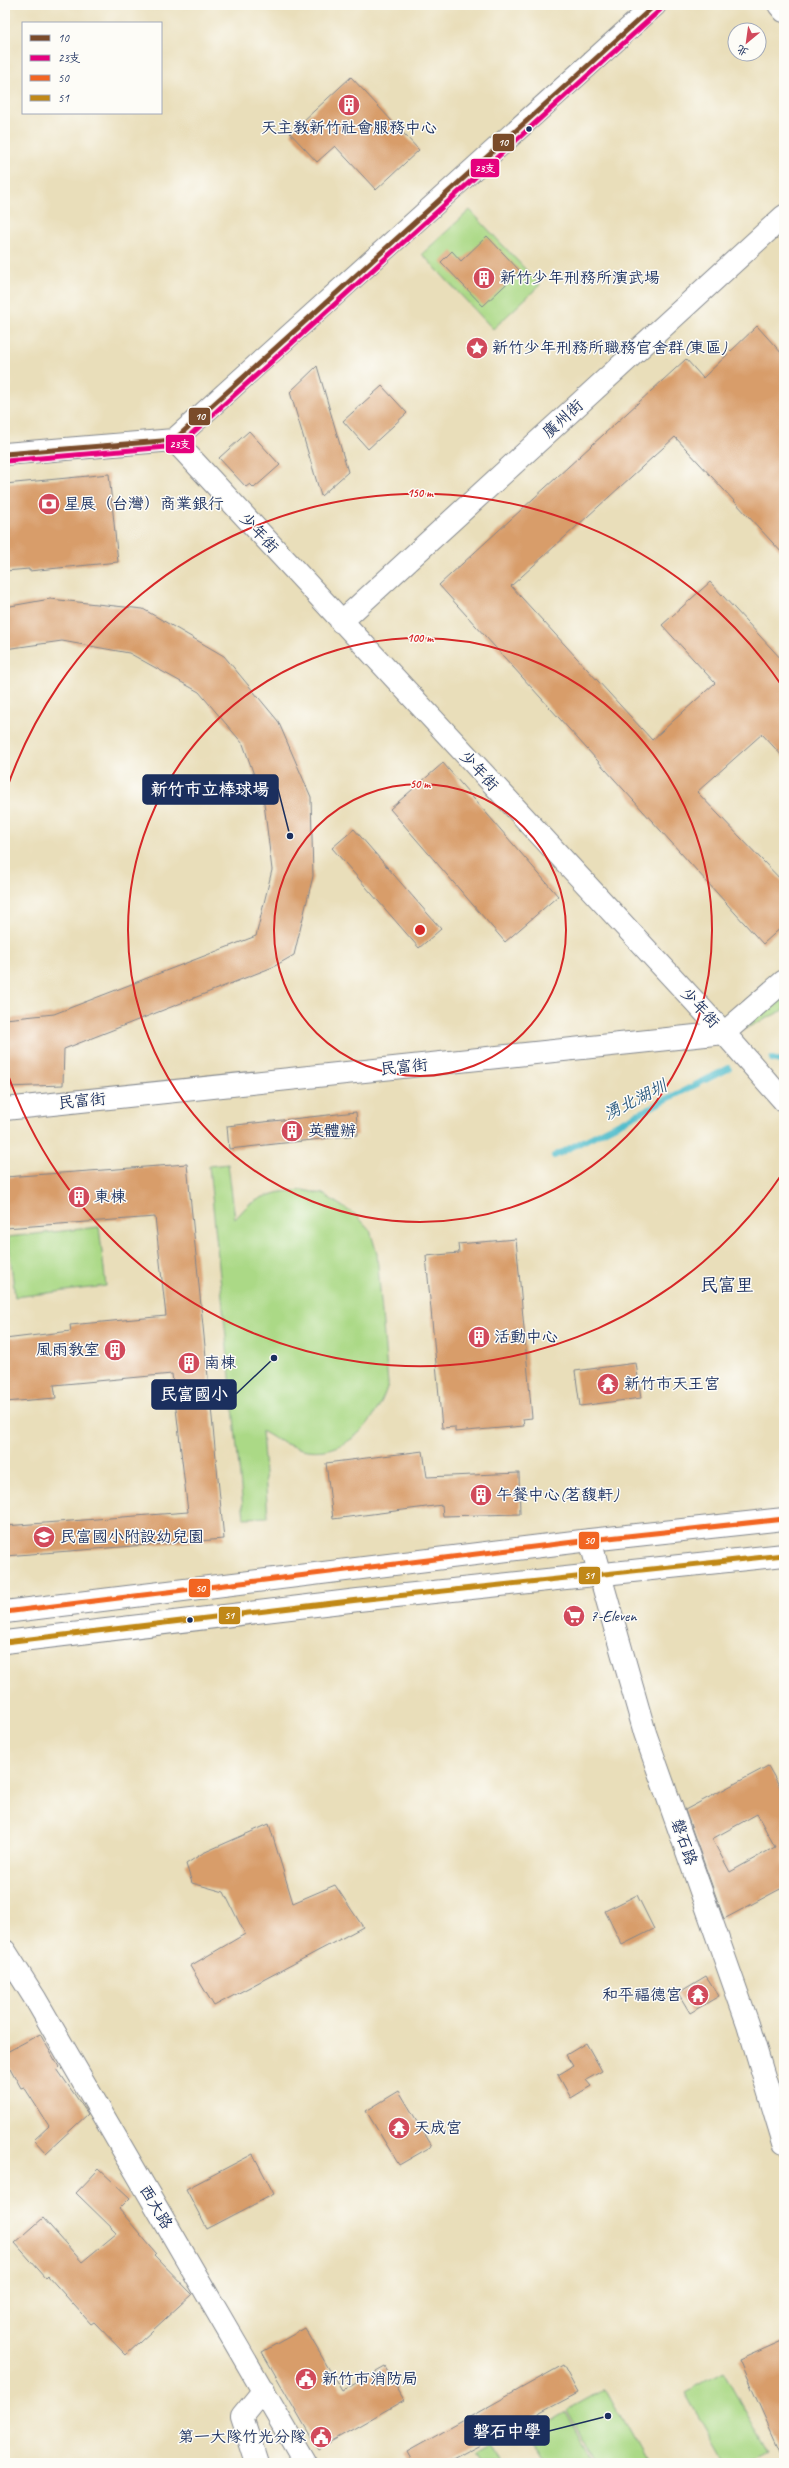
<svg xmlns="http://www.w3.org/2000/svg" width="789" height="2468" font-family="Caveat,'LXGW WenKai TC',sans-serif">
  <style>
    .green { fill: #abd986; stroke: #638472 }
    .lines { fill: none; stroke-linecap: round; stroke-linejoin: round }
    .stream { stroke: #51bdcc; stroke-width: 6 }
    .building { fill: #d89d6b; fill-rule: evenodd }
    .minor-casing { stroke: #82868c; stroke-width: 24 }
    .major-casing { stroke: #82868c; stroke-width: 24 }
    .minor { stroke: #fff; stroke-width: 22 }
    .major { stroke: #fff; stroke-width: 22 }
    .bus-1-casing { stroke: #fdfcf7; stroke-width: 8 }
    .bus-2-casing { stroke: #fdfcf7; stroke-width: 8 }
    .bus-3-casing { stroke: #fdfcf7; stroke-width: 8 }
    .bus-4-casing { stroke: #fdfcf7; stroke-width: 8 }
    .bus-1 { stroke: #7a4b2a; stroke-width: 5 }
    .bus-2 { stroke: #e5007d; stroke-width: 5 }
    .bus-3 { stroke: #f26522; stroke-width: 5 }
    .bus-4 { stroke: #c08818; stroke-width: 5 }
    .ring { fill: none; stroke: #d62828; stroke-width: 2 }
    .bus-dot { fill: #1b2f5e; stroke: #fdfcf7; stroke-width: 1.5 }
    .labels { text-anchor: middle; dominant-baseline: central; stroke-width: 3; stroke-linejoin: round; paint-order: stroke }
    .poi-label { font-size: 16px; fill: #1b2f5e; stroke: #fdfcf7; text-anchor: start }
    .street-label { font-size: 16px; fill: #1b2f5e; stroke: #fdfcf7 }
    .water-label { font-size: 17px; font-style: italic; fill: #2b5a7f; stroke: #fdfcf7 }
    .quarter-label { font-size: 18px; fill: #1b2f5e; stroke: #fdfcf7 }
    .centre { fill: #d62828; stroke: #fdfcf7; stroke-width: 2 }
    .ring-label { font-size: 12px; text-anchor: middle; font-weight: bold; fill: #d62828; stroke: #fdfcf7; stroke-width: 3; stroke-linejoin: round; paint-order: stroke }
    .leader { fill: none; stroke: #1b2f5e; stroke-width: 1.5 }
    .callout-dot { fill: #1b2f5e; stroke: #fdfcf7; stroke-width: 1.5 }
    .callout { fill: #1b2f5e; stroke: #1b2f5e; stroke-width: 1.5 }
    .callout-label { font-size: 17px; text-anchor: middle; font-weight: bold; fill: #fff }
    .line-badge { stroke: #fdfcf7; stroke-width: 1.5 }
    .badge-label { font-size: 11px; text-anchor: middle; font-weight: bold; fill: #fff }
  </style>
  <rect width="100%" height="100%" fill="#fdfcf7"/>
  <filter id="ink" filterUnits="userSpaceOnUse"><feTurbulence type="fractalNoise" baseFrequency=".025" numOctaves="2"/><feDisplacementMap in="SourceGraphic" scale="8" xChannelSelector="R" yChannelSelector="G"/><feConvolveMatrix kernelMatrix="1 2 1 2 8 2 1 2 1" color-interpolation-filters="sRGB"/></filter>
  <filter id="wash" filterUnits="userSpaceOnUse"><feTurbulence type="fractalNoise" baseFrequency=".012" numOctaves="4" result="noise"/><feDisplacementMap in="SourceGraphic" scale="16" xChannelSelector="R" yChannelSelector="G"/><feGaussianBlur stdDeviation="0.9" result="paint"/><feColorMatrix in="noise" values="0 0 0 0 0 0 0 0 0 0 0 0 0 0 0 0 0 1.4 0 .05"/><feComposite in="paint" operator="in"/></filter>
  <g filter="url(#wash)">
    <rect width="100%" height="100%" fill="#e9deba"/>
    <path class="green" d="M470 210 540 285 493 329 422 254Z
      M784 993V1010L742 1030Z
      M228 1164 235 1219 248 1205 263 1197 281 1192 303 1190 323 1194 357 1216 370 1230 377 1254 388 1384C375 1428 338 1465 289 1445 279 1442 270 1435 262 1431L268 1517 244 1518 209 1166Z
      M99 1227 106 1286 15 1297 8 1237Z
      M723 2372 769 2453 750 2463H725L685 2393Z
      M605 2389 646 2463H597L567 2410Z
      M566 2412 594 2463H544L528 2434Z
      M491 2447 500 2463H482L477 2455Z"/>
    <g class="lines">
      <path class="stream" d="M772 1059 784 1062
        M554 1156 729 1068"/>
    </g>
    <g id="blocks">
      <path class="building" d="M351 77 419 150 376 190 335 146 317 162 290 133Z
        M487 236 520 271 483 306 441 262 452 251 461 261Z
        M757 326 784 356V555L675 437 511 586 652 740 715 683 662 625 710 582 784 662V758L762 734 697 792 784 883V925L763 944 439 585 686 359 703 378Z
        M317 366 348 472 321 496 290 392Z
        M382 386 407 413 368 449 343 421Z
        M249 431 280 465 254 488 250 484 246 487 219 458Z
        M109 474 118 562 29 571V569L5 571V484Z
        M50 599 143 609 224 656 278 721 311 797 313 876 294 955 273 967 64 1049 63 1085 5 1087V1019L54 1014 256 936 272 870 264 803 243 744 199 692 129 653 62 641 5 649V607Z
        M443 763 558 896 505 942 390 809Z
        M354 829 441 929 419 948 332 848Z
        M356 1112 358 1135 229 1149 227 1126Z
        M187 1164 224 1539 5 1556V1526L188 1512 172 1374 54 1385 56 1398 5 1402V1339L71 1331 70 1325 166 1316 155 1217 5 1228V1177Z
        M516 1239 532 1418 523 1419 524 1426 455 1432V1427L442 1428 426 1256 459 1253 458 1244Z
        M636 1363 641 1398 580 1406 575 1371Z
        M423 1451 427 1477 519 1473 520 1514 443 1516 442 1505 333 1519 326 1463Z
        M768 1766 784 1794V1887L724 1919 685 1810ZM757 1814 775 1847 730 1872 712 1839Z
        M269 1824 293 1903 335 1885 363 1927 214 2006 190 1966 245 1934 224 1892 192 1883 186 1864 203 1853Z
        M637 1895 654 1929 622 1945 605 1911Z
        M706 1976 719 1996 690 2013 678 1993Z
        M40 2034 59 2067 57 2069 88 2114 46 2153 34 2140 49 2126 24 2087 21 2088 5 2059V2053Z
        M586 2043 602 2071 586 2080 591 2086 571 2098 558 2075 573 2066 566 2055Z
        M399 2091 432 2146 399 2165 366 2111Z
        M253 2154 274 2194 207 2229 186 2189Z
        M99 2169 130 2198 119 2209 156 2253 154 2255 192 2294 126 2355 94 2322 91 2324 48 2276 46 2278 15 2243 43 2218 82 2262 117 2233 76 2193Z
        M305 2328 342 2391 385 2367 404 2400 318 2449 262 2352Z
        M784 2340V2460L739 2360Z
        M563 2365 578 2393 445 2463H413L407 2452Z"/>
    </g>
  </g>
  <g filter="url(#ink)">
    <use href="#blocks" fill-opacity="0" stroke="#82868c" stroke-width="1"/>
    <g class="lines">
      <g class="minor-casing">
        <path id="minor" d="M779 5 784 11
          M174 440 724 1033 784 1101
          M5 454 174 440 655 5
          M341 622 784 216
          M5 1109 724 1033 784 981
          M590 1540 645 1733 748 2024 784 2143
          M5 1951 36 2000 305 2463
          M257 2463 242 2417 264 2390"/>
      </g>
      <g class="major-casing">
        <path id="major" d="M5 1612 590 1540 784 1519
          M5 1642 358 1600 784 1555"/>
      </g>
      <use href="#minor" class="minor"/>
      <use href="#major" class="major"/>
      <g class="bus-1-casing">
        <path id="bus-1" d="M5 454 174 440 655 5"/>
      </g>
      <g class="bus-2-casing">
        <path id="bus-2" d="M6 461 178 446 660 10"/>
      </g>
      <g class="bus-3-casing">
        <path id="bus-3" d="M5 1612 590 1540 784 1519"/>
      </g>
      <g class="bus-4-casing">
        <path id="bus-4" d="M5 1642 358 1600 784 1555"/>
      </g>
      <use href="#bus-1" class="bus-1"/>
      <use href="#bus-2" class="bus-2"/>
      <use href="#bus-3" class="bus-3"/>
      <use href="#bus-4" class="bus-4"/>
    </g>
  </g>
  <g class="ring">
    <circle cx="420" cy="930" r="146"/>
    <circle cx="420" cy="930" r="292"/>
    <path d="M782 1174A437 437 0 0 1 6 1069M6 791A437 437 0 0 1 782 686"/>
  </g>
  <defs>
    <g id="building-disc" transform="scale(1.15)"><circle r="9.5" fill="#d1495b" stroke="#fdfcf7"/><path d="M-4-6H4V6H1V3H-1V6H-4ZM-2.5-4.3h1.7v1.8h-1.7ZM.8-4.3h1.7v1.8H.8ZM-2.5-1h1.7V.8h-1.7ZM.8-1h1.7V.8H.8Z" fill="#fff"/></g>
    <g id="sight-disc" transform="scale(1.15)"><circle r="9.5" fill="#d1495b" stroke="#fdfcf7"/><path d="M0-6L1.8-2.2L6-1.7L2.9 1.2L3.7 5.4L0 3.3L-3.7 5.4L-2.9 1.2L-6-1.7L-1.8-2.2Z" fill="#fff"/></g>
    <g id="bank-disc" transform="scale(1.15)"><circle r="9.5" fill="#d1495b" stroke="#fdfcf7"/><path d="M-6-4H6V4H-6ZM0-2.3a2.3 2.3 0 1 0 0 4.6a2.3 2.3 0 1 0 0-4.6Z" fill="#fff"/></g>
    <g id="temple-disc" transform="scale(1.15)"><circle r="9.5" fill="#d1495b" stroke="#fdfcf7"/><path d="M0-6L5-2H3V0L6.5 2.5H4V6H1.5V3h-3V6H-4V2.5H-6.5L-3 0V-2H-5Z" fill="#fff"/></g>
    <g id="school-disc" transform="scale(1.15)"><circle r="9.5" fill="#d1495b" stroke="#fdfcf7"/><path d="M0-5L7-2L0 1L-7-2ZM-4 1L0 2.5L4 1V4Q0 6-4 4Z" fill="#fff"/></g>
    <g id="supermarket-disc" transform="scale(1.15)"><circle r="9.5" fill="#d1495b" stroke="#fdfcf7"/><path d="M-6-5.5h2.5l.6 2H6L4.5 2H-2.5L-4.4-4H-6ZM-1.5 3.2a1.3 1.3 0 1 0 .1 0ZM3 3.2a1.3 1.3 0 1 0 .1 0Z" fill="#fff"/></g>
    <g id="civic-disc" transform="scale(1.15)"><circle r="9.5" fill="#d1495b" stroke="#fdfcf7"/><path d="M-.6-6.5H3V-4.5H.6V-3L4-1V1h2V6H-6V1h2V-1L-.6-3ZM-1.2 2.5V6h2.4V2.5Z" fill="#fff"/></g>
  </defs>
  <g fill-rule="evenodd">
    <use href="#building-disc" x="349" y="105"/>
    <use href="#building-disc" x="484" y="278"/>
    <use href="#sight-disc" x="477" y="348"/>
    <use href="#bank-disc" x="49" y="504"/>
    <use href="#building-disc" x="292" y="1131"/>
    <use href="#building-disc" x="79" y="1197"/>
    <use href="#building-disc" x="479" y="1337"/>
    <use href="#building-disc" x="115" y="1350"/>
    <use href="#building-disc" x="189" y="1363"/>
    <use href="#temple-disc" x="608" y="1384"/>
    <use href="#building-disc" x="481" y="1495"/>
    <use href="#school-disc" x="44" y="1537"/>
    <use href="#supermarket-disc" x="574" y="1616"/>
    <use href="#temple-disc" x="698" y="1995"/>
    <use href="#temple-disc" x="399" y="2128"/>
    <use href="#civic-disc" x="306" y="2379"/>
    <use href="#civic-disc" x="321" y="2437"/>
  </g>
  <g class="bus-dot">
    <circle cx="529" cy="129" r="3.5"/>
    <circle cx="190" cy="1620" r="3.5"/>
  </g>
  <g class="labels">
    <g class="poi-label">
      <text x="349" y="128" text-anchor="middle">天主教新竹社會服務中心</text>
      <text x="500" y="278">新竹少年刑務所演武場</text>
      <text x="492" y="348">新竹少年刑務所職務官舍群(東區)</text>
      <text x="64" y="504">星展（台灣）商業銀行</text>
      <text x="308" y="1131">英體辦</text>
      <text x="94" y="1197">東棟</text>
      <text x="494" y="1337">活動中心</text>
      <text x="100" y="1350" text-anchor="end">風雨教室</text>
      <text x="204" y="1363">南棟</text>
      <text x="624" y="1384">新竹市天王宮</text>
      <text x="496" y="1495">午餐中心(茗馥軒)</text>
      <text x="60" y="1537">民富國小附設幼兒園</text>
      <text x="590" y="1616">7-Eleven</text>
      <text x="682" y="1995" text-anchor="end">和平福德宮</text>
      <text x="414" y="2128">天成宮</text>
      <text x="322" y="2379">新竹市消防局</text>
      <text x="306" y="2437" text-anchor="end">第一大隊竹光分隊</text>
    </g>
    <g class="street-label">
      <text transform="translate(563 419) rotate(-42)">廣州街</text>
      <text transform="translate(259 533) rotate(47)">少年街</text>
      <text transform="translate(479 771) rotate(47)">少年街</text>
      <text transform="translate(700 1008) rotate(47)">少年街</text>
      <text transform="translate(404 1067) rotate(-6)">民富街</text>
      <text transform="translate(82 1101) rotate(-6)">民富街</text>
      <text transform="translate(684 1842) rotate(71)">磐石路</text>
      <text transform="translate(156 2207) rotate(59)">西大路</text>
    </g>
    <g class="water-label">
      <text transform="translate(635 1100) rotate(-27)">湧北湖圳</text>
    </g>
    <g class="quarter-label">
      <text x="727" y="1285">民富里</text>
    </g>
  </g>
  <circle cx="420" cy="930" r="6" class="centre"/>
  <g class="ring-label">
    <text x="420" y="497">150 m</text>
    <text x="420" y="642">100 m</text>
    <text x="420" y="788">50 m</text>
  </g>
  <path class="leader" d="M290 836L278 789M274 1358L236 1394M608 2416L549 2431"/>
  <g class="callout-dot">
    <circle cx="290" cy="836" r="4"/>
    <circle cx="274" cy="1358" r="4"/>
    <circle cx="608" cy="2416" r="4"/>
  </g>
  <g class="callout">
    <rect x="143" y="775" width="135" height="29" rx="4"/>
    <rect x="152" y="1380" width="84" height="29" rx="4"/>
    <rect x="465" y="2416" width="84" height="29" rx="4"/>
  </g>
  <g class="callout-label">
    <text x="210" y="795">新竹市立棒球場</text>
    <text x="194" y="1400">民富國小</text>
    <text x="507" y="2437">磐石中學</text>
  </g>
  <g class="line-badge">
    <rect x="492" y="133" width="23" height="19" rx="4" fill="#7a4b2a"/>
    <rect x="470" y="158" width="30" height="20" rx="4" fill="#e5007d"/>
    <rect x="188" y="407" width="23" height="19" rx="4" fill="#7a4b2a"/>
    <rect x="165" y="434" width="30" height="20" rx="4" fill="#e5007d"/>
    <rect x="578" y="1531" width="22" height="19" rx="4" fill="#f26522"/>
    <rect x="578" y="1566" width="23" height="19" rx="4" fill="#c08818"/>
    <rect x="188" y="1578" width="23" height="20" rx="4" fill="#f26522"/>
    <rect x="218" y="1606" width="23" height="19" rx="4" fill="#c08818"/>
  </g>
  <g class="badge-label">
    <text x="503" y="146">10</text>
    <text x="485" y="172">23支</text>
    <text x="200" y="420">10</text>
    <text x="180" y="448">23支</text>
    <text x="589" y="1544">50</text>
    <text x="589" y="1579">51</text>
    <text x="200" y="1592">50</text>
    <text x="229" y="1619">51</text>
  </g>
  <rect width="789" height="2468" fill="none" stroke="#fdfcf7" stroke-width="20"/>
  <rect x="22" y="22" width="140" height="92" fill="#fdfcf7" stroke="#a3aaba"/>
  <rect x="30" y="35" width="20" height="6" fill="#7a4b2a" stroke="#a3aaba"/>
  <text x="58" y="42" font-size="12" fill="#1b2f5e">10</text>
  <rect x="30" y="55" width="20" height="6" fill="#e5007d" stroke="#a3aaba"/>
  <text x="58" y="62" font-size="12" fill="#1b2f5e">23支</text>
  <rect x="30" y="75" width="20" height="6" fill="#f26522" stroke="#a3aaba"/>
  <text x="58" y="82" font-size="12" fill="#1b2f5e">50</text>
  <rect x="30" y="95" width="20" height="6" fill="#c08818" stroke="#a3aaba"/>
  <text x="58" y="102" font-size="12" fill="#1b2f5e">51</text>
  <g transform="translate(747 42) rotate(209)"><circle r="19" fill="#fdfcf7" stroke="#a3aaba"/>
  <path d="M0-3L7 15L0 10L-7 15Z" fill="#d1495b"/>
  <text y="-6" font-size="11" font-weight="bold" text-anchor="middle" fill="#1b2f5e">北</text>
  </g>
</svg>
